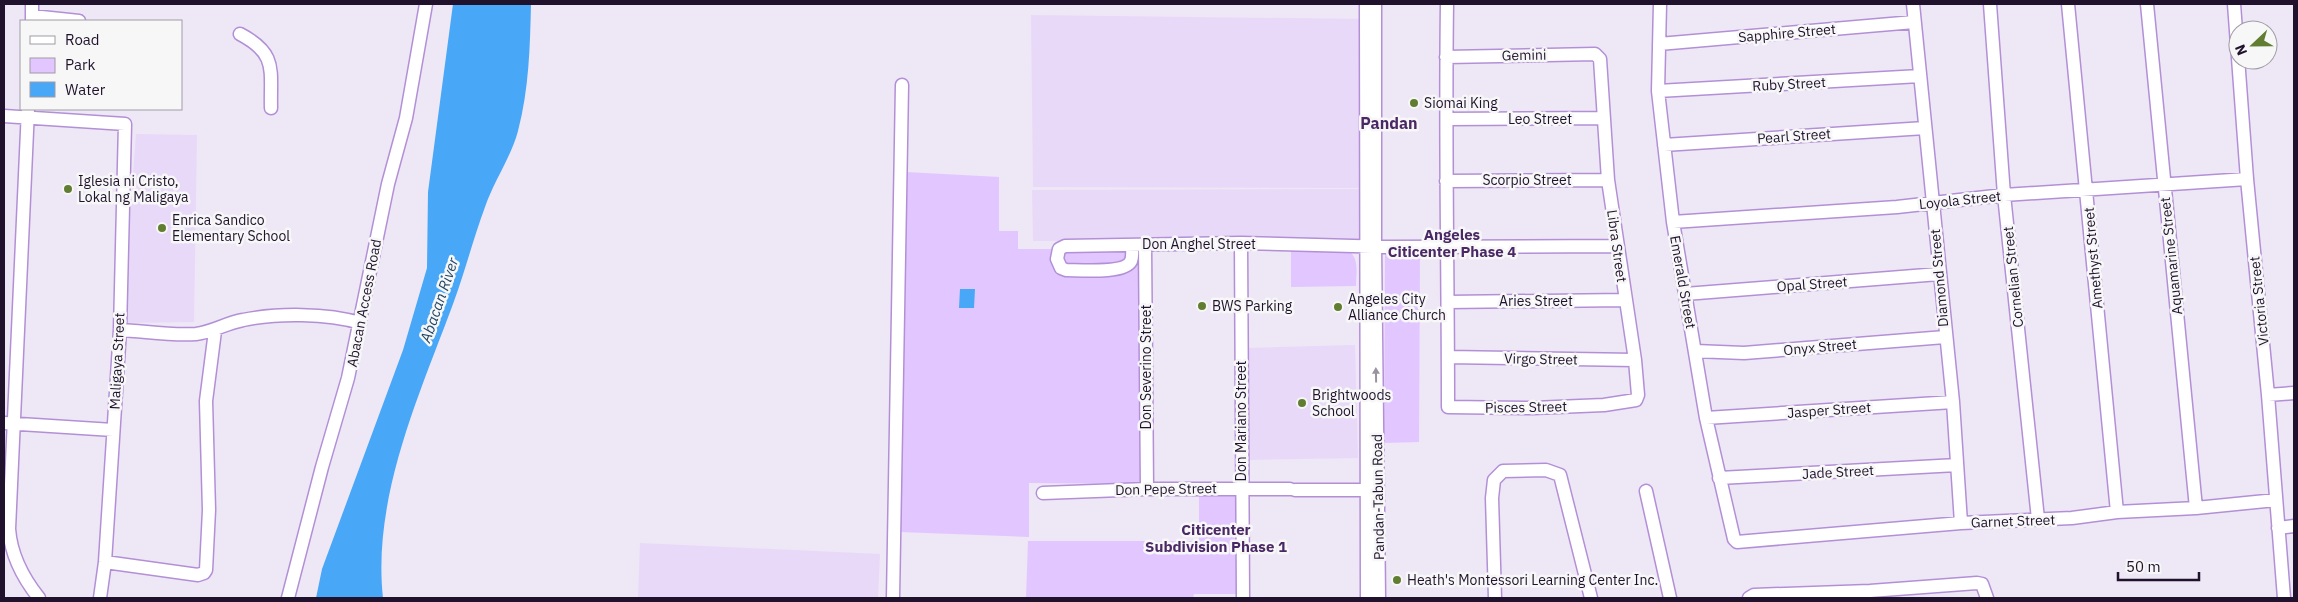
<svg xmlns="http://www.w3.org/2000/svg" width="2298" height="602" font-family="'IBM Plex Sans',sans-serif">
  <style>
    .built { fill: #e8d9f9 }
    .green { fill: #e2c6ff }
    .water { fill: #48a7f6 }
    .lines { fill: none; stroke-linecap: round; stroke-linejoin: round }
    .minor-casing { stroke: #b390d6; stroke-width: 15 }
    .minor { stroke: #fff; stroke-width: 12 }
    .oneway { fill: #9b94a0 }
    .poi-dot { fill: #617d31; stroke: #f7f7f7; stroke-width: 2 }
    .labels { text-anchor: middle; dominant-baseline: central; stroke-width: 5; stroke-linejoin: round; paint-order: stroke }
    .street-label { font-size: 14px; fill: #20122c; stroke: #f7f7f7 }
    .poi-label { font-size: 14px; fill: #20122c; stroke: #f7f7f7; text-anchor: start }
    .neighbourhood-label { font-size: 15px; font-weight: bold; fill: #4a2866; stroke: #f7f7f7 }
    .water-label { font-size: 15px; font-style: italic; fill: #214768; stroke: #f7f7f7 }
    .quarter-label { font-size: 16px; font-weight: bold; fill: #4a2866; stroke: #f7f7f7 }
  </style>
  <rect width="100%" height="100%" fill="#eee7f6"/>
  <path class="built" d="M1031 15 1365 19 1363 188 1033 187Z
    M136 134 197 135 194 322 122 323Z
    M1362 189V240L1033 241 1032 190Z
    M1355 345 1358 458 1249 460 1246 348Z
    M640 543 880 554 878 598H638Z"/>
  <path class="green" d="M906 172 999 177V231H1018V249H1142V484L1029 483V537L900 532Z
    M1291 250H1347C1360 257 1356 273 1356 286L1291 287Z
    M1385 251H1420L1419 442 1384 443Z
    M1199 495H1236L1238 497 1239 594H1194L1193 598H1026L1028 541H1199Z"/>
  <path class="water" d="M453 4H531C530 47 529 89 518 131 511 157 494 181 485 207 473 239 465 272 453 304 419 396 372 498 383 598H316L322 569 403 350 427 268 428 192Z
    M960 289H975L974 308H959Z"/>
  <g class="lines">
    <g class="minor-casing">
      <path id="minor" d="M1366 4 1367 598
        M1375 4V246L1379 598
        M1660 4 1658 91 1673 222 1706 418 1734 539 1737 542 1961 523 2072 518 2117 512 2196 508 2276 500
        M1913 4 1953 402 1961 523
        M1990 4 2004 195 2038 519
        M2068 4 2117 512
        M2147 4 2196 508
        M2234 4 2247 179 2268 395 2284 598
        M32 16 79 21
        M32 21V4
        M240 34C278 54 270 70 271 108
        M1659 44 1914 22
        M1446 57 1595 54 1600 59 1608 180 1635 360 1638 395 1636 400 1604 405 1533 408 1448 407C1448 273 1445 138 1447 4
        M1658 91 1920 76
        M28 109 9 529C11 555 23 578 39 598
        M4 116 125 124 120 330 105 562 100 598
        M1447 119 1602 118
        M1664 145 1925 128
        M1446 181 1608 180
        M1673 222 1897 207 2004 195 2247 179
        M1241 243 1243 598
        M1132 245C1132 250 1133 256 1131 261 1125 274 1079 270 1066 270L1061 268 1057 259 1059 249 1065 246 1241 243 1390 247 1618 246
        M1145 245 1147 489
        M1685 294 1939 274
        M1448 302 1625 300
        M120 330C144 331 171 336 196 334 213 332 226 323 243 320 277 313 327 313 360 323
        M1695 351 1744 353 1945 337
        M1448 357 1635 360
        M2268 395 2294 393
        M1706 418 1953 402
        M4 423 113 430
        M1719 478 1957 465
        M1295 490H1366
        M1646 491 1670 598
        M1043 493 1147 489H1290
        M2278 528 2294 526
        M105 562 198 575 204 573 206 570 209 510 206 401 215 331
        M288 598 322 467 348 378 388 184 406 118 426 4
        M893 598 902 85
        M1495 598 1492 498 1494 480 1503 471 1546 470 1560 475 1591 598
        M1749 598 1754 595 1870 591 1977 583 1982 584 1987 598"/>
    </g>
    <use href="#minor" class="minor"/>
  </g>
  <defs><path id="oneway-solid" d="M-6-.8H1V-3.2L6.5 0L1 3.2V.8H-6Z" transform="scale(1.25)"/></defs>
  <use class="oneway" href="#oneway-solid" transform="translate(1376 375) rotate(-91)"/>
  <g class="poi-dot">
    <circle cx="1414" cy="103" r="5"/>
    <circle cx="68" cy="189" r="5"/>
    <circle cx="162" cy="228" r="5"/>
    <circle cx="1202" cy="306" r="5"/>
    <circle cx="1338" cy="307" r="5"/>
    <circle cx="1302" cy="403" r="5"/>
    <circle cx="1397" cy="580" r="5"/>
  </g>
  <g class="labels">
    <g class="street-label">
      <text transform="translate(1787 33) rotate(-5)">Sapphire Street</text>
      <text transform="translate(1524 55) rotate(-1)">Gemini</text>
      <text transform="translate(1789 84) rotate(-3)">Ruby Street</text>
      <text x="1540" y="119">Leo Street</text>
      <text transform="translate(1794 136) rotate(-4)">Pearl Street</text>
      <text x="1527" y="180">Scorpio Street</text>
      <text transform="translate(1960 200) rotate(-6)">Loyola Street</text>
      <text x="1199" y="244">Don Anghel Street</text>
      <text transform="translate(1617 246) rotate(82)">Libra Street</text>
      <text transform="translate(2171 256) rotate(-96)">Aquamarine Street</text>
      <text transform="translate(2093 258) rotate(-95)">Amethyst Street</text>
      <text transform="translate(2013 277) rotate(-96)">Cornelian Street</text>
      <text transform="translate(1939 278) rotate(-95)">Diamond Street</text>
      <text transform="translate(1683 282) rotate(80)">Emerald Street</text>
      <text transform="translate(1812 284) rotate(-4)">Opal Street</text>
      <text x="1536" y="301">Aries Street</text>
      <text transform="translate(2259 301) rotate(-96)">Victoria Street</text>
      <text transform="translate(364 303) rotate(-79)">Abacan Access Road</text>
      <text transform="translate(1820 347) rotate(-5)">Onyx Street</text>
      <text transform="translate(1541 359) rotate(1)">Virgo Street</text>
      <text transform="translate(117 361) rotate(-87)">Maligaya Street</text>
      <text transform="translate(1146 367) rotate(-90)">Don Severino Street</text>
      <text transform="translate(1526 407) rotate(-1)">Pisces Street</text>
      <text transform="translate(1829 410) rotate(-4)">Jasper Street</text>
      <text transform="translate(1241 421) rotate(-90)">Don Mariano Street</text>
      <text transform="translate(1838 472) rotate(-3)">Jade Street</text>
      <text transform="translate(1166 489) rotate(-1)">Don Pepe Street</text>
      <text transform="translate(1378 497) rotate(-91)">Pandan-Tabun Road</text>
      <text transform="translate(2013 521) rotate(-2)">Garnet Street</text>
    </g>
    <g class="poi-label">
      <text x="1424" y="103">Siomai King</text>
      <text x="78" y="181">Iglesia ni Cristo,<tspan x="78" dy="16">Lokal ng Maligaya</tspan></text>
      <text x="172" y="220">Enrica Sandico<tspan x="172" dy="16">Elementary School</tspan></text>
      <text x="1348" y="299">Angeles City<tspan x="1348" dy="16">Alliance Church</tspan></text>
      <text x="1212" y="306">BWS Parking</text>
      <text x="1312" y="395">Brightwoods<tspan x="1312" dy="16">School</tspan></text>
      <text x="1407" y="580">Heath's Montessori Learning Center Inc.</text>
    </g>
    <g class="neighbourhood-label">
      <text x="1452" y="234">Angeles<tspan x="1452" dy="17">Citicenter Phase 4</tspan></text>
      <text x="1216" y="529">Citicenter<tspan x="1216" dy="17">Subdivision Phase 1</tspan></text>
    </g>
    <g class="water-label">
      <text transform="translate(439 300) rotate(-71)">Abacan River</text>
    </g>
    <g class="quarter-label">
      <text x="1389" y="123">Pandan</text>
    </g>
  </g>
  <rect width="2298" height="602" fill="none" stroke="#20122c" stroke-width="10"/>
  <rect x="20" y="20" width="162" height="90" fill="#f7f7f7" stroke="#a19ba6"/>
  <rect x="30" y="36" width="25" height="8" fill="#ffffff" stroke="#a19ba6"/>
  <text x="65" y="45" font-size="15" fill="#20122c">Road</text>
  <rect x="30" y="58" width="25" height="15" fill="#e2c6ff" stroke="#a19ba6"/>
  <text x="65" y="70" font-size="15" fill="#20122c">Park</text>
  <rect x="30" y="82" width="25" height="15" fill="#48a7f6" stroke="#a19ba6"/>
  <text x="65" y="95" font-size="15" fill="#20122c">Water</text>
  <g transform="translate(2253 45) rotate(248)"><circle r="24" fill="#f7f7f7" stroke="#a19ba6"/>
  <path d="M0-4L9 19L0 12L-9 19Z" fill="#617d31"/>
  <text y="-8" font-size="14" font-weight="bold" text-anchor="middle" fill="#20122c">N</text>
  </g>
  <path d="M2118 572v8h81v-8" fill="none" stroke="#20122c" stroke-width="2.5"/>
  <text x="2126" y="572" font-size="15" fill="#20122c" stroke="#f7f7f7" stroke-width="4" paint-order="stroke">50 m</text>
</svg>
